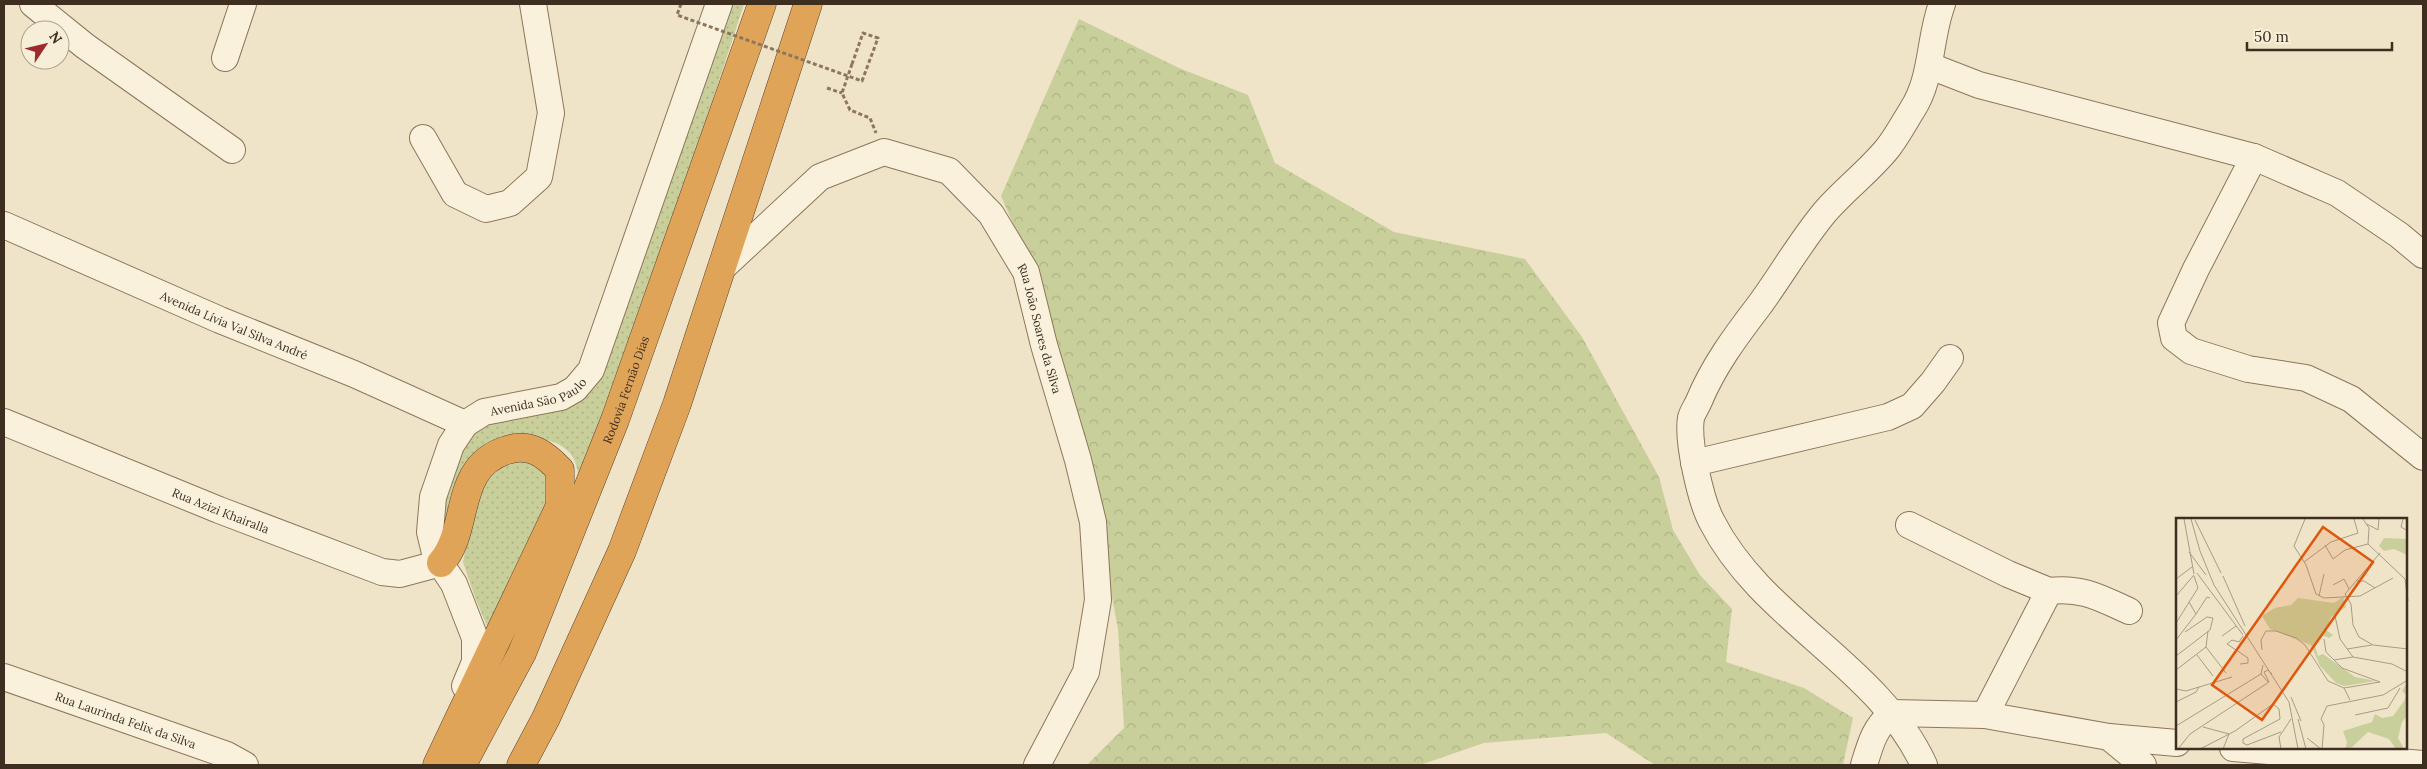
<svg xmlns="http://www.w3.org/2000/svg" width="2427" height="769" font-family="Lora,serif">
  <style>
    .grass { fill: url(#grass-dots) }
    .forest { fill: url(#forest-crowns) }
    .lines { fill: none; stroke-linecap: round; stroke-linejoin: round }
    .minor-casing { stroke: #8d765c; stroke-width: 28 }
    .highway-casing { stroke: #5b4430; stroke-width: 29 }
    .path { stroke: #8d765c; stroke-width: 3; stroke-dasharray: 4 2.5; stroke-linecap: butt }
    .minor { stroke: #faf1dc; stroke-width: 26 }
    .highway { stroke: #e0a458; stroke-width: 28 }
    .path-bridge { stroke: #8d765c; stroke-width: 3; stroke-dasharray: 4 2.5; stroke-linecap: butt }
    .labels { text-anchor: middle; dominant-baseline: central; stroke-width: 4; stroke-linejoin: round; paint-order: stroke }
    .street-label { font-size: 12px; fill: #3d2e20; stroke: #f7eed8 }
    .inset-road { fill: none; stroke: #a89b85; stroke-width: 1 }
    .view { fill: #df570d; fill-opacity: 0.15; stroke: #df570d; stroke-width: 2.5 }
    .inset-edge { fill: none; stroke: #3d2e20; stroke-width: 2.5 }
  </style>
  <defs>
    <pattern id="grass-dots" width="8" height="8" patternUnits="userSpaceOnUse" patternTransform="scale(1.25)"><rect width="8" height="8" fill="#c9cf9b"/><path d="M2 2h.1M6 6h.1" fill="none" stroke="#aeb285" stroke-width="1.8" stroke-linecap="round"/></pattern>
    <pattern id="forest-crowns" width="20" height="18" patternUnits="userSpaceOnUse" patternTransform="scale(1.25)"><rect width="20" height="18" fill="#c9cf9b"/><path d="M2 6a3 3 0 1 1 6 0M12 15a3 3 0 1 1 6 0" fill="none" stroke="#aeb285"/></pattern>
  </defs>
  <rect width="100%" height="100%" fill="#f0e4c8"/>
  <path class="grass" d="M732 4H744L687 179 590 448 578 474C574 435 532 437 503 439L445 524C440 503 447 489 455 470 460 458 466 442 475 433 507 403 565 421 594 387Z
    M514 460C540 462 542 465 556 486L490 633 476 600 463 562 475 497 491 469Z"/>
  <path class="forest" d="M1079 19 1179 68 1248 95 1275 163 1394 232 1525 259 1582 337 1659 477 1673 530 1700 575 1732 609 1726 662 1804 688 1853 718 1843 765H1655L1606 733 1484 743 1420 765H1087L1124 728 1118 629 1084 448 1047 302 1001 196Z"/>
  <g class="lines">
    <g class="minor-casing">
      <g id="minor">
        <path d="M33 4 85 46 232 150"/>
        <path d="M225 58 243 4"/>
        <path d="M1930 66 1979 85 2254 157 2337 193 2399 235 2423 255"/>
        <path d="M423 138 455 194 486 209 510 203 539 177 551 113 533 4"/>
        <path d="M2254 157 2196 269 2171 323 2174 338 2191 351 2248 369 2306 378 2351 399 2423 457"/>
        <path id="s1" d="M4 225 220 320 354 374 465 424"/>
        <path id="s2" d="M722 268 820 177 884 152 949 171 991 214 1026 272 1044 345 1078 460 1093 522 1098 600 1086 672 1037 765"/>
        <path id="s3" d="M4 422 219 510 382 572 400 574 441 563"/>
        <path d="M1694 463 1888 417 1912 406 1933 382 1950 358"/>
        <path d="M1909 525 2008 574 2049 591 1985 715"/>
        <path d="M2049 591C2082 587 2100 598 2129 611"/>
        <path id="s4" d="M4 677 227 755 245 765"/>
        <path id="s5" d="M465 686 475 662V638L454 584 436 557 430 532 433 497 451 445 465 424 484 412 561 397 575 389 591 370 719 4"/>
        <path d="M1892 713 1985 715 2109 737 2177 743"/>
        <path d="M2109 737 2143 765"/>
        <path d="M2233 748 2423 764"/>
        <path d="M1864 765C1871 742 1874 729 1892 713"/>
        <path d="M1924 765C1878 665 1762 620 1712 522 1701 502 1687 441 1691 418 1692 413 1697 406 1699 401 1713 367 1735 337 1758 307 1781 276 1800 242 1825 212 1844 190 1868 172 1887 149 1896 138 1904 123 1912 110 1933 78 1929 38 1942 4"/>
      </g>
    </g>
    <g class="highway-casing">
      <g id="highway">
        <path d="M437 765 560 506V470C546 455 530 442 507 450 452 467 471 529 441 563"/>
        <path id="s6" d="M462 765 522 653 615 420 762 4"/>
        <path d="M521 765 546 718 622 551 677 404 808 4"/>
      </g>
    </g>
    <path class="path" d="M852 64 842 93 850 110 870 118 876 133
      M827 88 842 93"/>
    <use href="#minor" class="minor"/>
    <use href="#highway" class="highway"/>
    <path class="path-bridge" d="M681 4 677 15 862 81 878 38 863 33 852 64"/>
  </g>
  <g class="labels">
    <g class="street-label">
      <text stroke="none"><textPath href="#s1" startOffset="251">Avenida Lívia Val Silva André</textPath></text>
      <text stroke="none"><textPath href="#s2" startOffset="456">Rua João Soares da Silva</textPath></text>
      <text stroke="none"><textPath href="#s6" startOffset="410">Rodovia Fernão Dias</textPath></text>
      <text stroke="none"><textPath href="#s5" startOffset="361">Avenida São Paulo</textPath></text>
      <text stroke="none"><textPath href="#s3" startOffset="234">Rua Azizi Khairalla</textPath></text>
      <text stroke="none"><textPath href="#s4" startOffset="129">Rua Laurinda Felix da Silva</textPath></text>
    </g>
  </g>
  <g transform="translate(2176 518)">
    <rect width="231" height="231" fill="#f0e4c8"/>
    <path d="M208 20 231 21V37L218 31 208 33 203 28ZM167 79 170 89 155 99 150 112 157 117 153 120 146 117 139 128 142 138 147 136 179 159 200 163 168 168 160 165 144 148 135 127 94 111 86 98 99 90 115 87 122 80 158 85ZM231 164V198L226 204 222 220 228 231H220L213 221 192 214 174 231H166L170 229 171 224 167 213 196 204 199 196 206 200 217 198 228 183 230 177 226 173Z" fill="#c9cf9b"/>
    <path class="inset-road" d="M8 1 18 56M15 1 24 33 38 67 113 184 122 231M129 1 118 28 130 47 140 76 148 80 184 78 217 60M187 1 193 10 192 26 229 61 232 83M227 1 225 9 232 13M19 2 45 55M191 6 202 12 203 1M149 27 157 41 169 32 192 26M13 34 30 57M128 44 155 24 182 15 178 1M21 55 67 117M47 58 69 108M0 61 16 49M181 63H188L199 70M157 67 168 61 173 71M169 76 175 86 177 107 183 119 197 127 232 131M169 76 204 35M0 78 18 57M143 78 148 56M20 96 31 79 34 80M159 98 164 121 177 139 216 146 232 154M0 105 22 70 18 58M46 118 60 108M148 121 150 134 166 150 204 164M0 122 20 96 13 84M30 129 50 155M30 129 32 113M171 131 196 127M86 132 85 122 90 113H100L120 120 129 127 152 163 168 170 174 182M21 137 37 158M0 138 34 112 37 100 31 99 9 114M158 142 177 139M64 146 72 145V140L51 126 56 122 63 124 67 118M87 147 85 156 92 164M0 152 30 129M93 164 88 154 92 152 96 156M168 170 204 164M0 171 10 173 56 159M115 179 125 203M0 184 20 174 23 169M179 197 212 190 224 170M122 201 130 231M0 208 85 156M27 209 53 216 47 231M131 220 145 231M2 231 14 216 93 164M24 231 59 213 97 186 103 191 104 201 67 221V225L71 227 105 214M105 231 103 219 115 201M146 231 148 207 145 201 151 188 207 177 232 162"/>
    <path class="view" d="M147 9 197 44 86 202 36 167Z"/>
    <rect width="231" height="231" class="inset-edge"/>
  </g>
  <rect width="2427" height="769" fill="none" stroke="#3d2e20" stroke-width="10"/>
  <g transform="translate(45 45) rotate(55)"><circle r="24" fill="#f7eed8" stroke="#ada18e"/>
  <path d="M0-4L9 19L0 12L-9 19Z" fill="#9e2a2b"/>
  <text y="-8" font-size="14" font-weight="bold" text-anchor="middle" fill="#3d2e20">N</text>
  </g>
  <path d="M2247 42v8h145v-8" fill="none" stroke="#3d2e20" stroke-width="2.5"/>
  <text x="2254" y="42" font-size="15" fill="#3d2e20" stroke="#f7eed8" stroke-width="4" paint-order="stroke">50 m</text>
</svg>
